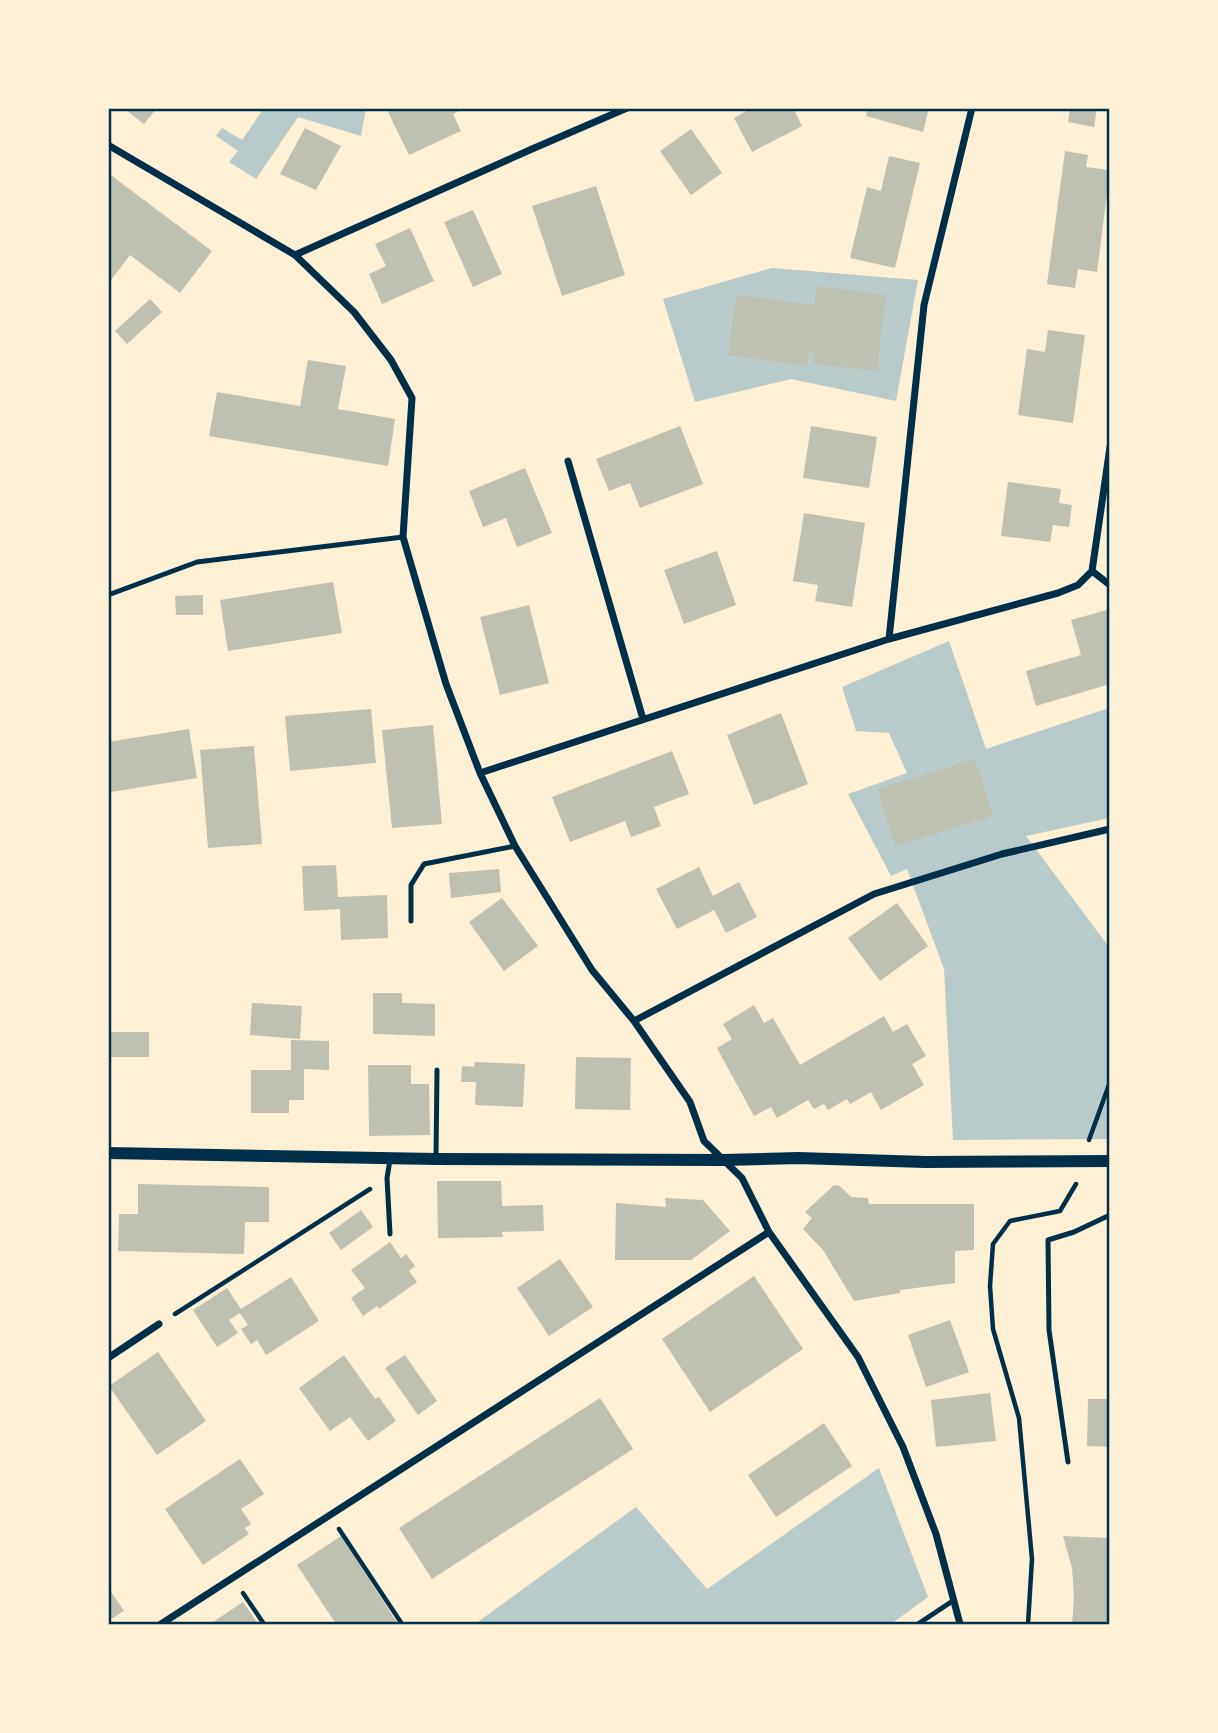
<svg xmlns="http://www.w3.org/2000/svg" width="1218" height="1733" font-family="'IBM Plex Sans',sans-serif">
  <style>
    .green { fill: #b9caca }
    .building { fill: #bec0b2 }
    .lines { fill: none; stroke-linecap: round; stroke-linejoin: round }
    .path { stroke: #003049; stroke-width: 4.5 }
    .service { stroke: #003049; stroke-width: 5 }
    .minor { stroke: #003049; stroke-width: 7 }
    .tertiary { stroke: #003049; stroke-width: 12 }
    .neatline { fill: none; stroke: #003049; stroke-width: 2.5 }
  </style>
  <rect width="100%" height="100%" fill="#fdf0d5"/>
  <path class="green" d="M264 108H366V109L361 136 298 117 256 179 229 162 238 151 216 136 222 128 242 140Z
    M772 268 918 280 896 401 791 379 695 402 663 299Z
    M949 641 986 749 1109 708V818L1026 836 1109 947 1108 1139 953 1140 944 969 907 869 891 876 848 794 907 773 889 733 856 731 842 687Z
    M879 1468 928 1597 891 1624H475L636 1507 707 1589Z"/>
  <path class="building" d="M123 108H157L144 124Z
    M395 108H465L453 114 461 131 409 155 388 112Z
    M752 108H793L802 126 752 152 734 118Z
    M868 108H929L923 132 866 116Z
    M1070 108H1097L1094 127 1068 122Z
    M305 128 341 146 316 190 280 174Z
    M691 129 722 173 691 195 660 151Z
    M1065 151 1088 155 1086 167 1110 170 1097 272 1078 269 1075 288 1047 284Z
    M889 156 920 163 895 268 850 258 867 187 881 191Z
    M108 173 212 251 180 293 130 255 108 284Z
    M596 186 625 275 562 296 532 206Z
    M473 210 502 274 473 287 444 222Z
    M410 228 434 281 382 304 369 274 386 266 375 244Z
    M817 286 886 295 877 371 813 364 814 353 809 352 807 366 728 355 736 295 814 305Z
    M150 299 162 312 127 344 115 331Z
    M1048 330 1085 335 1073 423 1018 415 1027 349 1045 352Z
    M308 360 346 366 338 409 395 419 388 466 209 436 217 392 300 406Z
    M680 426 703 484 640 508 630 483 609 491 596 459Z
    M811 426 877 437 869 488 803 478Z
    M525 468 552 533 517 547 506 518 483 527 469 491Z
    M1008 482 1061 489 1059 503 1072 505 1069 527 1053 525 1050 542 1001 536Z
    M804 513 865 523 852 607 815 601 818 585 793 581Z
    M717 551 736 605 684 624 664 570Z
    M333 582 342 633 228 651 220 600Z
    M203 595V615H176L175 596Z
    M529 605 549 683 500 695 480 617Z
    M1110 609V684L1036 706 1026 671 1081 655 1071 620Z
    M371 709 376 763 290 771 285 716Z
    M781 713 808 784 754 805 727 735Z
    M433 725 442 824 392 828 382 730Z
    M189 729 197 778 111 792 108 742Z
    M254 746 262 844 208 848 200 750Z
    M672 751 689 794 654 807 661 826 631 837 625 821 570 842 552 797Z
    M975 759 993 816 895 846 877 789Z
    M336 865 338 897 387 895 388 938 341 940 340 909 304 911 302 866Z
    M699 867 713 896 739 882 757 917 726 933 714 910 677 929 656 889Z
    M499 869 501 892 451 898 449 873Z
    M502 898 538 946 504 971 469 922Z
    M897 903 928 946 880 981 848 938Z
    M373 993H402V1003L435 1004V1036L373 1034Z
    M252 1003 302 1006 300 1039 250 1035Z
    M754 1005 764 1023 773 1018 800 1065 884 1016 893 1032 907 1024 926 1056 912 1064 924 1085 881 1110 871 1092 850 1104 847 1099 828 1110 824 1104 814 1109 808 1100 777 1118 771 1107 754 1116 717 1048 732 1039 723 1024Z
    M108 1032H149V1057H108Z
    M291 1040 329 1041V1070L304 1069V1100H289V1113H251V1070H291Z
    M576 1057 631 1058 630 1110 575 1109Z
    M475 1062 525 1064 523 1107 475 1105 476 1082H461L462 1066 474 1067Z
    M368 1065H411V1084H429L430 1135 369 1136Z
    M437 1181H501L502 1206 543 1205 544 1231 502 1232 503 1237 438 1238Z
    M138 1184 269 1187V1222H245L244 1254 118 1251 119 1214H138Z
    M834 1185 840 1186 851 1197 868 1198 869 1204H974V1250L955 1251V1283L900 1290V1293L854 1301 823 1250 803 1229 812 1218 805 1212Z
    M665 1198 703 1200 730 1231 691 1260H615L616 1203 666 1207Z
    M361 1210 373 1227 341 1250 329 1233Z
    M390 1242 401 1258 406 1254 415 1266 409 1271 417 1282 379 1309 377 1306 363 1316 351 1298 365 1288 351 1270Z
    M560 1259 593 1307 549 1336 517 1288Z
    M754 1276 803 1349 710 1412 662 1339Z
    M291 1277 319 1321 266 1355 257 1340 251 1344 241 1329 248 1325 240 1313 229 1320 238 1333 217 1347 193 1310 227 1288 241 1309Z
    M950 1320 969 1372 926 1387 908 1335Z
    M158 1352 206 1421 157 1455 109 1386Z
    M344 1355 375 1399 379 1397 396 1421 368 1441 350 1417 330 1431 299 1388Z
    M405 1355 437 1401 418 1415 385 1368Z
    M990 1393 996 1441 936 1447 931 1400Z
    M600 1398 633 1449 432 1579 399 1528Z
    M1088 1399H1110V1447L1087 1446Z
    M824 1423 852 1466 776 1517 748 1475Z
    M240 1459 264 1494 241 1509 251 1524 245 1528 249 1534 203 1565 165 1509Z
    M341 1536 398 1624H336L297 1565Z
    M1063 1536 1110 1538V1624H1072L1074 1597 1072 1568Z
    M108 1587 124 1611 108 1621Z
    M243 1602 258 1624H210Z"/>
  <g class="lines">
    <path class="path" d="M1089 1140 1110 1082
      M175 1314 370 1189
      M339 1529 402 1624
      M243 1593 264 1624
      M1028 1624 1032 1559 1019 1418 993 1329 990 1286 993 1244 1010 1221 1060 1211 1076 1184"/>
    <path class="service" d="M108 595 197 562 403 537
      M411 921V885L424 864 515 846
      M436 1157 437 1070
      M390 1160 387 1178 390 1234
      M1068 1462 1049 1330 1048 1240 1074 1232 1110 1215
      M918 1624 954 1600"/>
    <path class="minor" d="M108 145 295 255 354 312 391 360 412 398 403 537 446 684 480 773 515 846 592 970 634 1021 690 1102 704 1141 742 1178 769 1232 858 1357 903 1447 936 1534 960 1624
      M295 255 532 149 627 108
      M568 461 643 719
      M1092 571 1110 447
      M1092 571 1110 585
      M889 639 924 305 972 108
      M480 773 889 639 1058 593 1078 585 1092 571
      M634 1021 874 894 1002 854 1110 829
      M108 1358 159 1324
      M161 1624 769 1232"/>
    <path class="tertiary" d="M108 1153 436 1159 723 1160 798 1158 925 1162 1110 1161"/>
  </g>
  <rect width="1218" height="1733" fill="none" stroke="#fdf0d5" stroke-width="220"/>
  <rect x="110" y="110" width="998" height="1513" class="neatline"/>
</svg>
